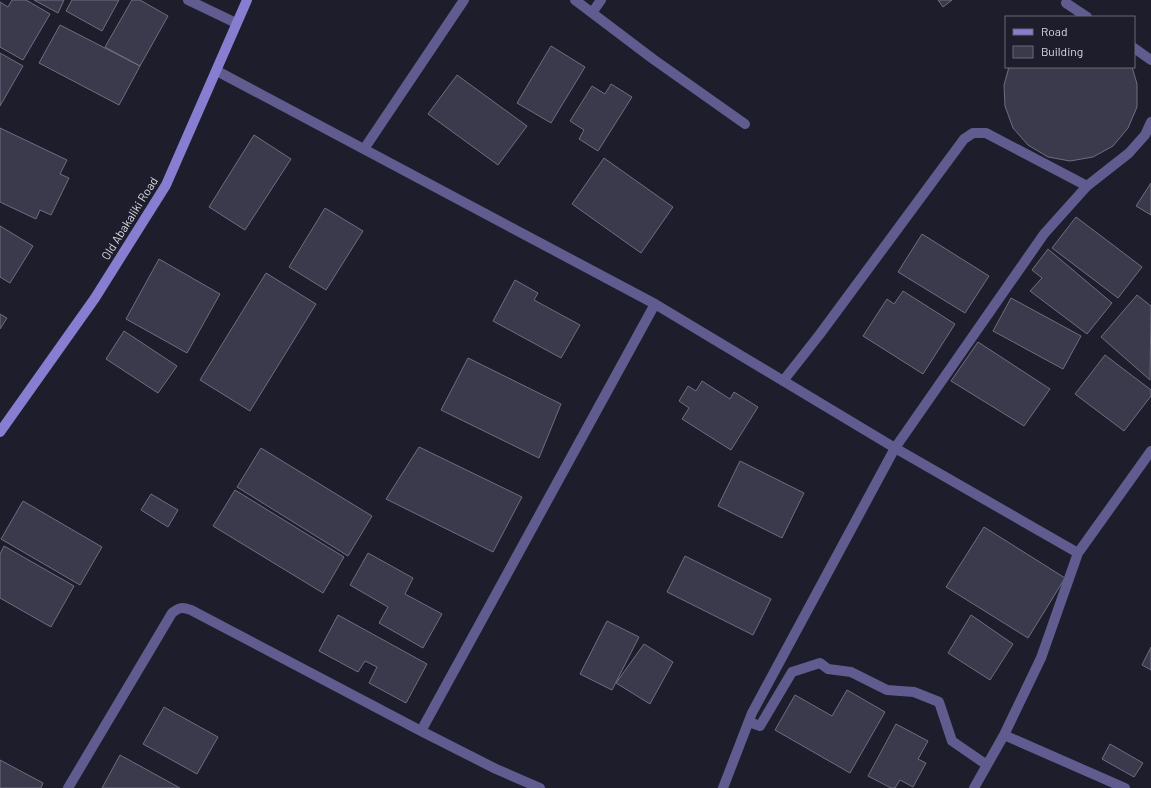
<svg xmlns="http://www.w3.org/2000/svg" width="1151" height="788" font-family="Barlow,sans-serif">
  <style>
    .building { fill: #3b3a4c; stroke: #6f6e81 }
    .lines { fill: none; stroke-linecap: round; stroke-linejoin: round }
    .street { stroke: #615c90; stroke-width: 10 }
    .secondary { stroke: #877ed2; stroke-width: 10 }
    .labels { text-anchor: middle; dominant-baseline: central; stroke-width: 3; stroke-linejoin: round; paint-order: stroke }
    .street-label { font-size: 12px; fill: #d9d9e4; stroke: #1e1d2c }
  </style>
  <rect width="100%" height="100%" fill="#1e1d2c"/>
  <path class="building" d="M12 0H26L50 14 23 60 0 47V2L8 7Z
    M34 0H64L58 13Z
    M72 0H119L102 31 66 11Z
    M132 0H140L168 16 140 66 105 47Z
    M938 0H952L943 7Z
    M60 25 140 66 119 105 39 63Z
    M551 46 585 67 551 123 517 103Z
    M0 53 23 66 0 106Z
    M1009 67H1132L1137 84V107L1128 128 1113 146 1093 157 1070 161 1048 157 1028 145 1013 128 1005 106 1004 85Z
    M457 75 527 126 498 165 428 114Z
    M611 84 632 97 598 151 579 139 584 130 570 121 592 86 605 94Z
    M0 128 67 160 60 174 69 178 51 215 40 210 36 219 0 202Z
    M254 135 291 159 245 230 209 207Z
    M604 158 673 207 641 253 572 204Z
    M1151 183V215L1136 206Z
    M325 208 363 231 326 290 289 267Z
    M1076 217 1142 267 1118 298 1052 248Z
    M0 226 33 246 10 283 0 277Z
    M922 234 989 276 965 313 898 272Z
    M1048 249 1112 303 1087 334 1030 291 1042 278 1032 270Z
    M159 259 220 294 187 353 126 319Z
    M266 273 316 304 250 411 200 380Z
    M515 280 538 293 534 300 580 325 561 358 493 321Z
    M903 291 955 324 923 374 863 336 887 299 894 304Z
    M1137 295 1151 306 1150 380 1101 337Z
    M1011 298 1081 336 1063 369 993 331Z
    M0 314 7 318 0 329Z
    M124 331 177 366 158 393 106 359Z
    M978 342 1050 389 1024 426 951 381Z
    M1105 355 1151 390V396L1124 431 1075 394Z
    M468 358 561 404 539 458 441 410Z
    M702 381 730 399 734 392 758 407 731 450 682 419 689 408 679 401 688 386 696 391Z
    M419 447 522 497 493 552 386 499Z
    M261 448 372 516 348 556 237 487Z
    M740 461 804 493 782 538 718 506Z
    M235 490 344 557 323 593 213 526Z
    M151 494 178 510 168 527 141 510Z
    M23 501 102 547 80 585 1 539Z
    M984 527 1065 578 1028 638 946 587Z
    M4 546 74 586 51 627 0 598V554Z
    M368 553 413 578 405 594 442 614 423 648 379 623 388 607 350 585Z
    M685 556 771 599 753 635 667 592Z
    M338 615 427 664 406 703 369 683 377 667 365 661 358 672 319 651Z
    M971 615 1013 644 990 680 948 653Z
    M607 621 639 637 612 690 580 674Z
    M644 644 673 662 650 704 616 683Z
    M1151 647V670L1142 665Z
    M847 690 885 712 850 773 775 730 795 695 832 716Z
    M164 707 218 737 197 774 143 744Z
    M896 724 928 741 918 759 926 763 913 787 900 780 895 788H891L868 776Z
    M1110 744 1143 763 1134 777 1102 759Z
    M120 755 180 788H102Z
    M0 760 43 783 41 788H0Z"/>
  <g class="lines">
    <path class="street" d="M188 0 236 23
      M575 0 653 59 745 124
      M1066 3 1087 17
      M592 13 601 0
      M1134 48 1151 60
      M217 71 655 304 895 448 1078 553
      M364 149 464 0
      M783 381 820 334 964 139 973 133H986L1087 186
      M749 722 760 726 792 672 820 663 828 669 851 672 887 690 914 692 939 702 952 741 987 765
      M421 731 655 304
      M1004 735 1125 788
      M68 788 172 613C180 607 182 607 191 610L421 731 496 769 540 788
      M723 788 752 713 895 448 1044 234 1087 186 1129 153 1145 135 1151 122
      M974 788 1004 735 1041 658 1078 553 1151 451"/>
    <path class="secondary" d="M0 432 95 298 166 185 247 0"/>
  </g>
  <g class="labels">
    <g class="street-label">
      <text transform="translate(129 218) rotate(-58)">Old Abakaliki Road</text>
    </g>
  </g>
  <rect x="1005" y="16" width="130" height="52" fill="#1e1d2c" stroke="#696876"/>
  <rect x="1013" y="29" width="20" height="6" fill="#877ed2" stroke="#696876"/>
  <text x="1041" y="36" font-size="12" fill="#d9d9e4">Road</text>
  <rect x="1013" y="46" width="20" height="12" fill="#3b3a4c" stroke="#696876"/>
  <text x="1041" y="56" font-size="12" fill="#d9d9e4">Building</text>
</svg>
